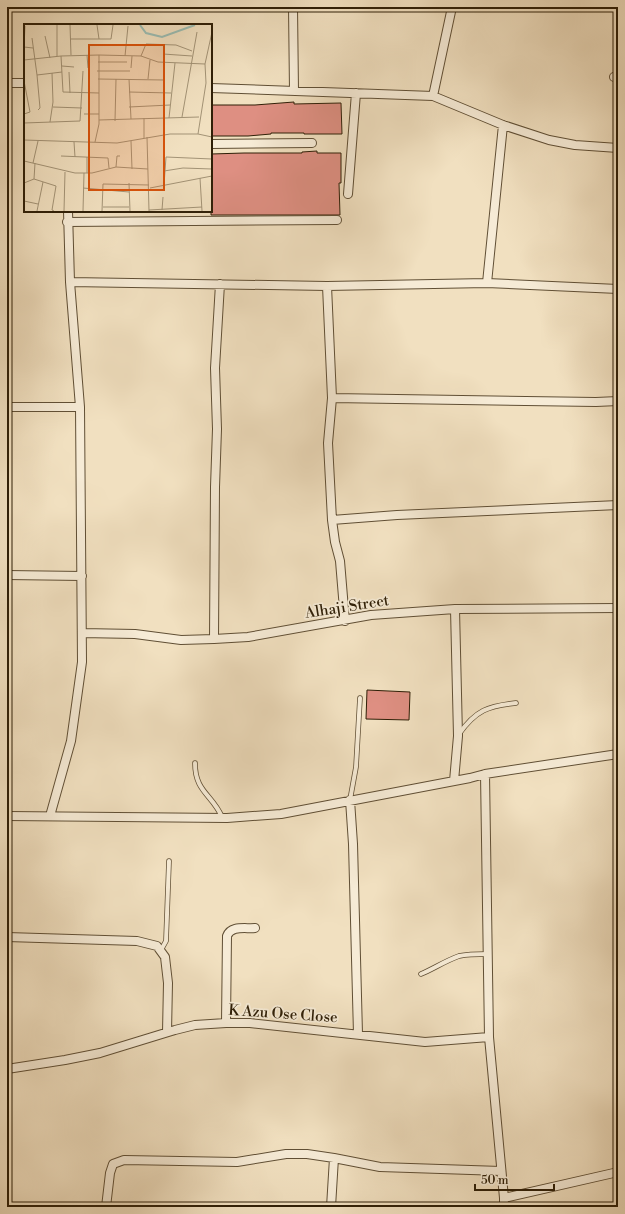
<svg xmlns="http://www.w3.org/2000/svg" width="625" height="1214" font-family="'Libre Bodoni',serif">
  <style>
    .building { fill: #de8f82; stroke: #2f1f07 }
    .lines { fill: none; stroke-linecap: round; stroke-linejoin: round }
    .service-casing { stroke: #604f35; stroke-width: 5.5 }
    .minor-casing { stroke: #604f35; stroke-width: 10 }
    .service { stroke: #f6ebd6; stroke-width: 4 }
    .minor { stroke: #f6ebd6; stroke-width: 8 }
    .labels { text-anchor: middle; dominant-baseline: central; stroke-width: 3.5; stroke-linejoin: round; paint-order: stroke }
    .street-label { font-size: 15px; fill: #2f1f07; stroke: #f6ebd6 }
    .inset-river { fill: none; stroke: #9bbdb3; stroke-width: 2 }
    .inset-road { fill: none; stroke: #a39376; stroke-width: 1 }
    .view { fill: #d6530c; fill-opacity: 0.15; stroke: #d6530c; stroke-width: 2 }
    .inset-edge { fill: none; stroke: #2f1f07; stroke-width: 2 }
  </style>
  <rect width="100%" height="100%" fill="#f1e0c0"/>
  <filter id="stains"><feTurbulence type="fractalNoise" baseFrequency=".005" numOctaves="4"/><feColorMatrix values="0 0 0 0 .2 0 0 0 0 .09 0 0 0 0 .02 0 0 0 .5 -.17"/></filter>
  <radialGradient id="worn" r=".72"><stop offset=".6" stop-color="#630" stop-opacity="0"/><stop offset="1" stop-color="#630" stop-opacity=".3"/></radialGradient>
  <path class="building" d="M294 102V104L341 103 342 134H304V133H271V134L248 136H211V105H255Z
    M317 151V153H341V183H339L340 215H211V154L244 153H302V152Z
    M367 690 410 692 409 720 366 719Z"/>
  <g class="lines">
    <g class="service-casing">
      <path id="service" d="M459 734C476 710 488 706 516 703
        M195 763C195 792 212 794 222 817
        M350 800 356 767 360 698
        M161 950 166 941 169 861
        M421 974C433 969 445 961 459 956 468 954 479 954 488 954"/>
    </g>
    <g class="minor-casing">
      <path id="minor" d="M293 7 294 91
        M614 77H618
        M7 83H25
        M211 88 433 96 503 125 549 140 575 145 618 148
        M433 96 452 7
        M211 144 312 143
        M348 194 356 93
        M67 222 337 220
        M70 282 327 286 487 283 618 289
        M487 283 503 125
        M327 286 332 398 328 443 332 520 335 542 340 561 345 621
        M332 398 596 402 618 401
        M7 407H80
        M332 520 397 515 618 505
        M7 575 82 576
        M82 633 135 634 181 640 214 639 248 637 371 615 455 609 618 608
        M214 639 215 487 217 429 215 368 220 284
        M485 774 489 1037 504 1198V1207
        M454 781 458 736 455 609
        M350 800 353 844 358 1034
        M7 816 227 818 281 814 470 778 485 774 618 754
        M50 816 71 741 82 662 80 407 70 282 68 211
        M7 937 137 941 157 946 165 957 168 983 167 1032
        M226 1023 227 936C231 925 246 929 255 928
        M7 1069 65 1060 100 1053 175 1030 195 1025 226 1023H250L425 1042 489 1037
        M504 1198 618 1172
        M106 1207 110 1173 113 1164 124 1160 237 1162 286 1154H307L334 1158 380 1167 501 1171
        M331 1207 334 1158"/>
    </g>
    <use href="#service" class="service"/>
    <use href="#minor" class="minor"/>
  </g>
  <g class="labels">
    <g class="street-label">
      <text transform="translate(347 607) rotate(-9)">Alhaji Street</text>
      <text transform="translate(283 1014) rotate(4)">K Azu Ose Close</text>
    </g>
  </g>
  <g transform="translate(24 24)">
    <rect width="188" height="188" fill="#f1e0c0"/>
    <path class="inset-river" d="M116 1 122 9 138 13 171 1"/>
    <path class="inset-road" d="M33 1V32M46 1 47 31M73 1 75 15M1 2 0 23 9 24M21 12 26 34M8 14 13 51M47 15H87L89 1M139 30 168 32M63 31 64 44M37 32 39 68 75 69M101 32 104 2M117 32 122 20 152 21 168 27M0 36 37 32 75 31 117 32 134 38 181 40M74 38H103M38 42 50 43M107 44 108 32M73 47H106M45 48 46 69M74 55 140 56M105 55 107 95M124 55 126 36M0 57 6 88 0 90M105 68 147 69M29 83 58 84M105 83 146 81M14 86 16 84 13 51 38 48M60 90H75M158 93 173 8M145 94 151 39M75 96 175 93M91 97 92 55M26 98 29 78 28 49M0 99 56 97 59 47M174 110 182 59 181 40 188 8M123 113 125 187M120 114V94M0 116 93 119 146 110H174L188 113M107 117 108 145M50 118 51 133M71 118 75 100V31M37 132 84 134 85 144M0 137 51 149H68L92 143 124 145M9 139 14 117M92 143 93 132H96M140 147 159 144 188 145M63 149V133M176 154 178 187M10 155 11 139M0 159 10 155 32 162 28 186 30 187M105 159 106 187M140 161 142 133 188 135M59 164 105 168M126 164 188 152M0 177 14 180M79 183H105M125 186 178 183M138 186 139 173M13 187 19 158M40 187 41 148M59 187 60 149M78 187 79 160 125 161"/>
    <path class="view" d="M65 21H140V166H65Z"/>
    <rect width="188" height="188" class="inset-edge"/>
  </g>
  <rect width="625" height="1214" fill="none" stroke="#f1e0c0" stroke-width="24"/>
  <rect x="8" y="8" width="609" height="1198" fill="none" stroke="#2f1f07" stroke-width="2"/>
  <rect x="12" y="12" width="601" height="1190" fill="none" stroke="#2f1f07"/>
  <path d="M475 1184v6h79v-6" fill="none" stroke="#2f1f07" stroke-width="2"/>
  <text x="481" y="1184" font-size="12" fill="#2f1f07" stroke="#f6ebd6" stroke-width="3" paint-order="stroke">50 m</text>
  <rect width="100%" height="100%" filter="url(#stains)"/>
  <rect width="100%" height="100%" fill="url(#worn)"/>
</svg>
